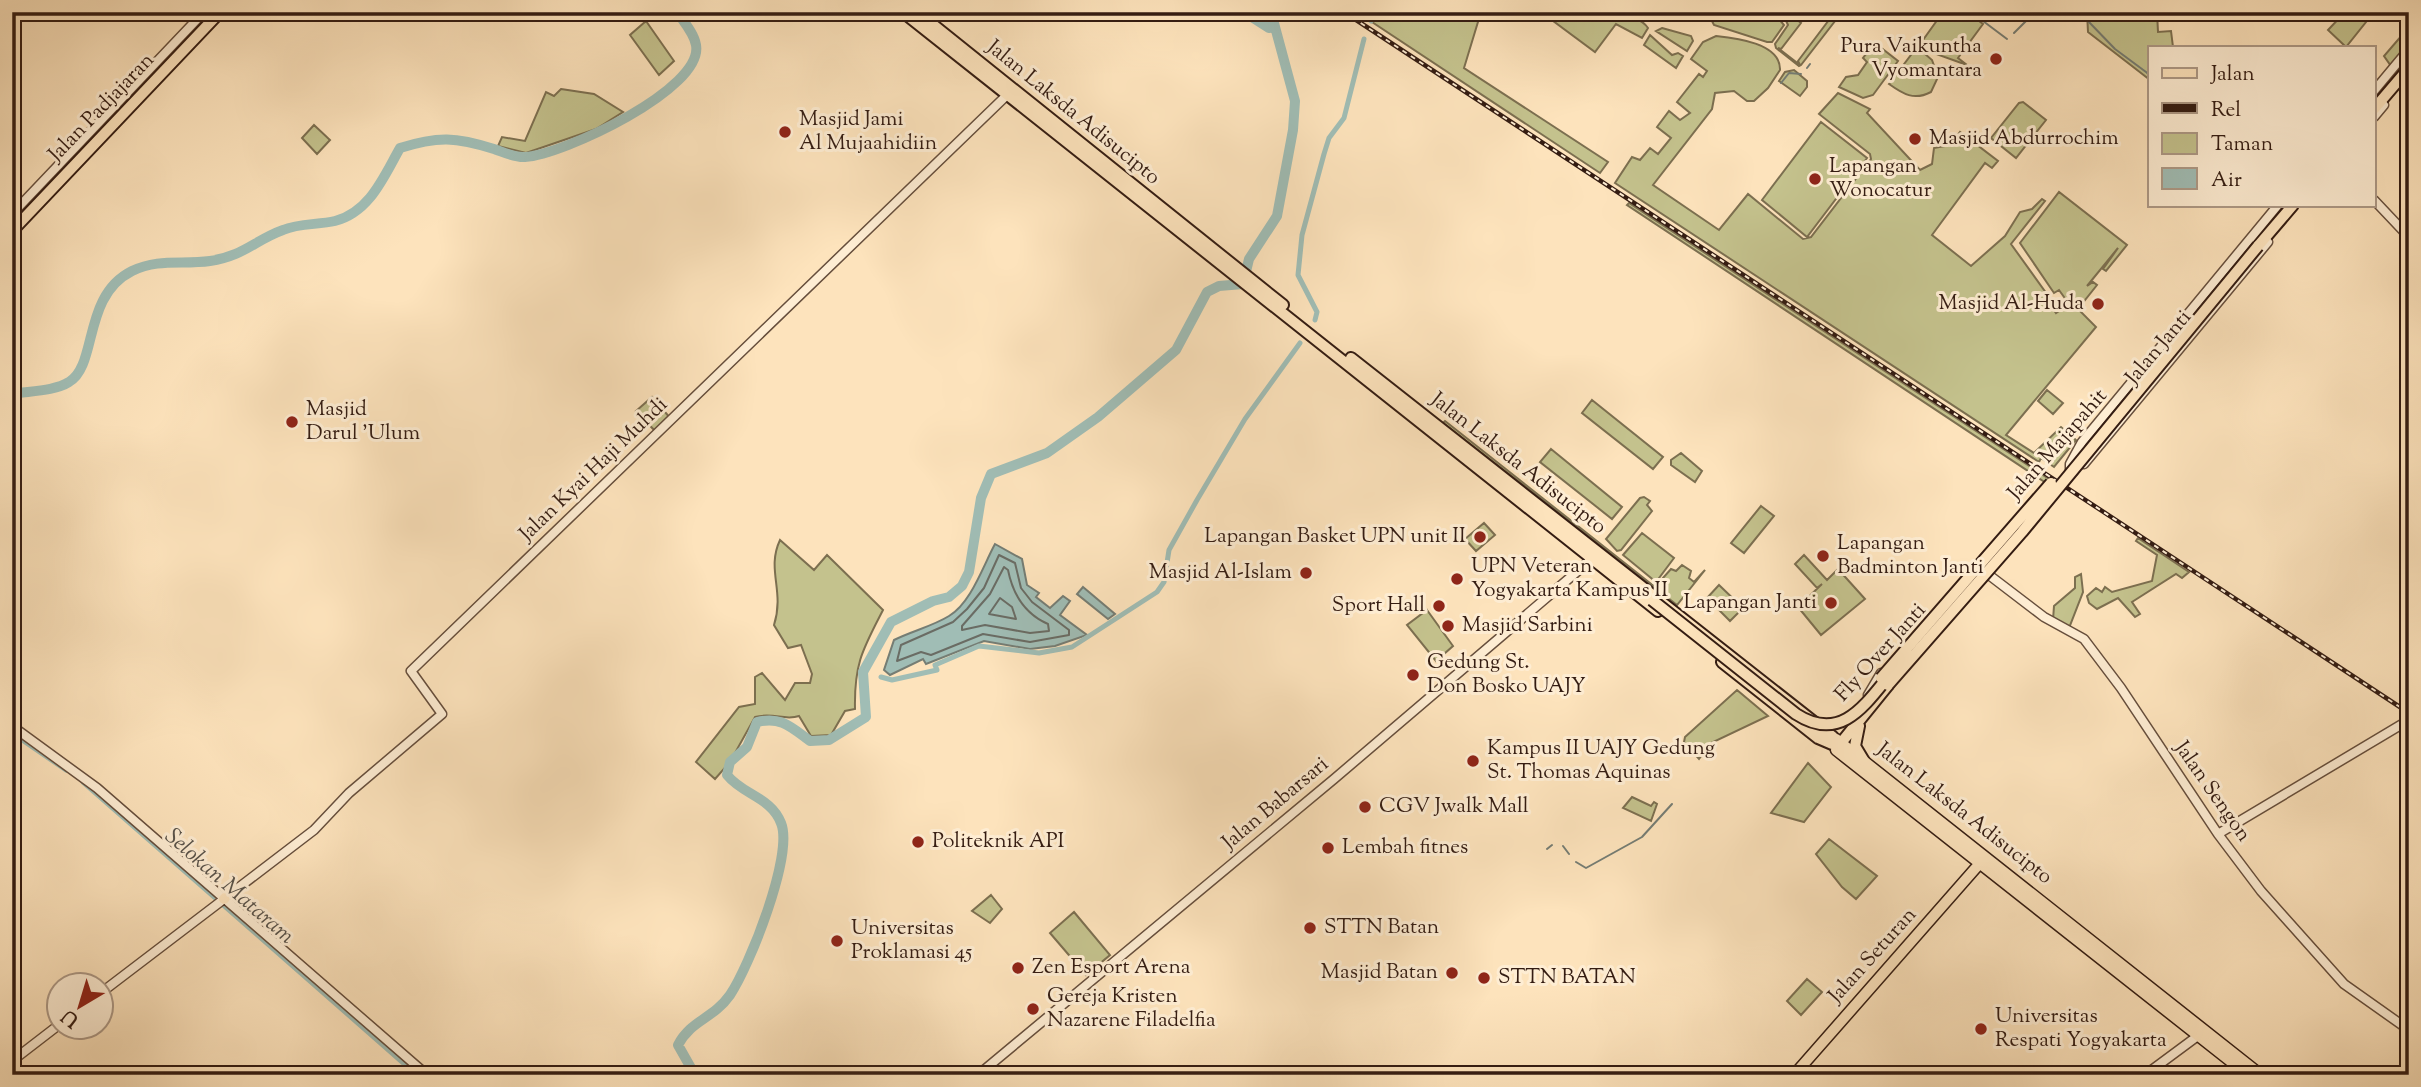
<svg xmlns="http://www.w3.org/2000/svg" width="2421" height="1087" font-family="'Sorts Mill Goudy',serif">
  <style>
    .green { fill: #c4c28d; stroke: #7c6f50; stroke-width: 2 }
    .water { fill: #a0bdb5; stroke: #757d74; stroke-width: 2 }
    .lines { fill: none; stroke-linecap: round; stroke-linejoin: round }
    .shore { stroke: #6a6c64; stroke-width: 2 }
    .stream { stroke: #757d74; stroke-width: 2 }
    .canal { stroke: #a0bdb5; stroke-width: 5 }
    .river { stroke: #a0bdb5; stroke-width: 10 }
    .minor-casing { stroke: #664e3c; stroke-width: 11 }
    .major-casing { stroke: #341c12; stroke-width: 13 }
    .highway-casing { stroke: #341c12; stroke-width: 14 }
    .minor { stroke: #feedd3; stroke-width: 8 }
    .major { stroke: #fde3bc; stroke-width: 10 }
    .highway { stroke: #fde3bc; stroke-width: 10 }
    .rail-casing { stroke: #341c12; stroke-width: 4.5 }
    .rail { stroke: #feedd3; stroke-width: 2; stroke-dasharray: 5; stroke-linecap: butt }
    .highway-bridge-casing { stroke: #341c12; stroke-width: 14; stroke-linecap: butt }
    .highway-bridge { stroke: #fde3bc; stroke-width: 10 }
    .poi-dot { fill: #8f2418; stroke: #feedd3; stroke-width: 2.5 }
    .labels { text-anchor: middle; dominant-baseline: central; stroke-width: 6; stroke-linejoin: round; paint-order: stroke }
    .poi-label { font-size: 21px; fill: #341c12; stroke: #feedd3; text-anchor: start }
    .street-label { font-size: 21px; fill: #341c12; stroke: #feedd3 }
    .water-label { font-size: 23px; font-style: italic; fill: #5a544b; stroke: #feedd3 }
  </style>
  <rect width="100%" height="100%" fill="#fde3bc"/>
  <filter id="stains"><feTurbulence type="fractalNoise" baseFrequency=".00286" numOctaves="4"/><feColorMatrix values="0 0 0 0 .2 0 0 0 0 .09 0 0 0 0 .02 0 0 0 .5 -.17"/></filter>
  <radialGradient id="worn" r=".72"><stop offset=".6" stop-color="#630" stop-opacity="0"/><stop offset="1" stop-color="#630" stop-opacity=".3"/></radialGradient>
  <path class="green" d="M1379 12H1481L1464 68 1608 162 1600 173 1372 22Z
    M1541 12C1565 12 1634 6 1648 28L1642 38 1616 24 1595 52Z
    M1718 12H1773L1784 25 1772 42H1767L1714 25 1712 21Z
    M1782 12H1788L1801 23 1781 49 1778 48 1800 65 1798 61 1835 12H1842L1801 65 1799 66 1776 48 1775 44 1788 25Z
    M1943 12H1967L1983 24 1958 58 1967 65 1936 54 1937 51 1923 40Z
    M2087 12H2157L2158 32 2171 31 2173 47H2150V80L2088 32Z
    M2345 12H2374L2346 47 2328 30Z
    M646 21 674 61 659 75 630 35Z
    M2409 27V45L2391 66 2384 56Z
    M1662 28 1691 36 1693 41 1687 51 1656 31Z
    M1650 35 1672 55 1678 53 1683 56 1676 68 1644 45Z
    M1716 36C1735 38 1781 43 1780 70L1768 88 1754 101H1747L1734 91 1715 93 1712 109 1653 185 1719 230 1748 194 1803 239 1811 237 1871 159 1870 154 1819 114 1838 93 1870 109 1867 113 1920 170 1932 164 1934 148 1950 145 1960 132 1998 161 1992 168 1985 163 1932 235 1971 266 2005 236 2020 212 2032 209 2042 199 2045 201 2011 244 2049 297 2046 299 2056 313 2069 304 2059 290 2054 293 2020 243 2059 192 2127 245 2106 271 2103 269 2118 248 2087 286 2093 282 2097 285 2078 309 2096 327 2006 435 2034 453 2061 427 2076 440 2054 467 2041 458 2039 462 1615 183 1632 157 1640 160 1650 148 1658 154 1671 138 1657 127 1669 111 1680 120 1690 113 1677 102 1699 74 1703 77 1707 71 1691 59 1703 42Z
    M1875 43 1898 61 1873 95 1863 98 1839 87 1846 77 1858 75 1867 62 1863 58Z
    M1917 47 1932 60 1938 77 1931 92C1914 101 1903 94 1889 84Z
    M1794 70 1807 81V87L1800 96 1779 81 1785 72Z
    M561 89 594 94 623 112 596 129 526 153 498 146 502 137 525 141 546 92 554 96Z
    M2023 102 2046 120 2016 158 1991 138 2019 103Z
    M1821 122 1867 158 1807 237 1762 200Z
    M314 125 330 140 317 154 302 138Z
    M1629 203 2049 479 2046 483 1627 205Z
    M2047 390 2063 403 2053 414 2038 401Z
    M652 397 671 419 656 432 636 411Z
    M1592 400 1663 457 1653 469 1582 413Z
    M1445 421 1655 587 1671 569 1676 571 1682 565 1691 571 1689 578 1694 582 1705 570 1677 605 1443 423Z
    M1551 449 1622 507 1612 519 1540 462Z
    M1681 453 1702 471 1695 482 1671 465V460Z
    M1644 497 1650 501 1647 505 1652 511 1621 550 1617 551 1606 539 1640 498Z
    M1761 506 1774 516 1744 553 1731 543Z
    M1484 523 1495 535 1476 551 1465 539Z
    M1642 533 1674 558 1656 582 1623 555Z
    M2138 538 2189 572 2182 578 2176 574 2132 602 2140 614 2135 617 2118 598 2097 609 2089 603 2087 596 2096 588 2102 592 2105 587 2112 592 2152 581 2157 555 2136 541Z
    M780 540 814 570 827 555 883 610C863 649 854 663 855 709L845 711 831 735 811 736 799 716C785 721 773 712 755 717L730 762 715 779 696 762 739 707 755 704V677L762 673 785 700 795 683H810L812 674 801 645 788 648 774 625C785 590 766 570 780 540Z
    M1804 555 1827 580 1838 569 1865 599 1821 635 1798 607 1822 584 1817 588 1795 564Z
    M2081 574 2083 592 2069 628 2053 620 2054 606 2075 588V577Z
    M1719 585 1743 608 1730 621 1707 598Z
    M1427 610 1453 646 1436 661 1407 625Z
    M1737 690 1768 716 1711 743 1699 759 1684 742 1685 737Z
    M1808 763 1831 787 1804 822 1771 813Z
    M1632 797 1651 806 1654 802 1657 804 1651 821 1623 808Z
    M1829 839 1877 876 1856 899 1842 887 1816 854Z
    M991 895 1002 909 990 923 972 911Z
    M1074 912 1110 955 1086 975 1050 933Z
    M1807 979 1822 992 1801 1015 1787 1001Z"/>
  <path class="water" d="M995 544 1022 559 1027 585 1039 593 1036 597 1050 608 1063 596 1070 601 1060 615 1087 635 1055 646 1030 649 984 641 926 664 923 659 890 675 884 670 894 640C912 631 933 626 949 616 971 603 983 566 995 544Z
    M1083 587 1115 614 1108 619 1077 594Z"/>
  <g class="lines">
    <path class="shore" d="M999 555 1015 563 1021 588 1032 602 1069 630V635L1030 642 983 634 931 655 921 652 897 661 901 645 953 622 967 609 984 588Z
      M1004 567 1008 570C1013 595 1025 614 1048 624L1049 631 1030 633 985 625 962 630V626L990 594Z
      M1000 598 1012 607 1016 619 989 614Z"/>
    <path class="stream" d="M1971 12 2007 39
      M2078 12 2083 17
      M2087 20 2115 49 2146 72
      M2014 33 2035 12
      M1807 68 1810 64
      M2147 73 2150 75
      M1781 83 1789 73 1801 74
      M1563 846 1569 854
      M1547 849 1552 845
      M1576 862 1586 868 1642 837 1672 804"/>
    <path class="canal" d="M1371 21 1377 12
      M1315 320 1317 312 1298 275 1302 235 1324 154 1329 138 1344 118 1364 39
      M881 677 892 680 937 670 935 665 979 646 1039 653 1072 647 1157 592 1164 582 1169 550 1197 500 1245 419 1300 343
      M12 733 66 770
      M83 782 417 1075"/>
    <path class="river" d="M1244 12 1269 28 1275 27
      M12 394C29 391 55 391 69 382 98 365 82 296 132 271 159 258 182 265 210 261 244 256 255 240 283 230 299 223 318 225 335 221 370 212 384 176 400 148 438 136 456 137 494 149 503 152 515 158 525 157 562 155 704 89 696 45 694 33 683 21 677 12
      M695 1075 678 1045C691 1020 713 1019 730 995 749 967 794 855 781 823 771 797 743 795 727 775L730 762 747 747 757 722C781 716 791 727 810 741L829 740 866 717 863 672 891 622 933 601 949 597 962 586 969 572 981 498 991 474 1047 453 1098 417 1176 350 1207 292 1219 286 1243 284 1249 259 1277 216 1293 130 1295 101 1271 12"/>
    <g class="minor-casing">
      <path id="minor" d="M2374 91 2409 49
        M2374 117 2384 105
        M2374 200 2409 237
        M12 214 204 12
        M2084 464 2268 242
        M2074 471H2070V464L2082 442 2278 205
        M1989 575 2044 617 2084 639 2121 688 2218 834 2261 891 2344 984 2409 1030
        M1868 695 1881 673
        M12 726 97 788 427 1075
        M2218 834 2409 720
        M225 898 314 830 349 793 442 714 411 671 1006 96
        M102 992 224 899
        M12 1061 60 1024
        M978 1075 1334 779 1593 558
        M2145 1075 2199 1035"/>
    </g>
    <g class="major-casing">
      <path id="major" d="M1836 739 2261 1075
        M1836 750 2248 1075
        M224 899 225 898
        M1794 1075 1981 862"/>
    </g>
    <g class="highway-casing">
      <path id="highway" d="M903 12 1658 611
        M917 12 1283 305
        M2374 109 2409 68
        M12 231 220 12
        M2258 246 2293 205
        M1351 358 1833 737
        M1722 662 1818 738 1832 744 1841 743 1888 685
        M1859 726 1855 746 1864 761"/>
    </g>
    <use href="#minor" class="minor"/>
    <use href="#major" class="major"/>
    <use href="#highway" class="highway"/>
    <g class="rail-casing">
      <path id="rail" d="M1344 12 2409 713"/>
    </g>
    <use href="#rail" class="rail"/>
    <g class="highway-bridge-casing">
      <path id="highway-bridge" d="M1652 600 1796 714C1839 742 1863 708 1888 677
        M1881 678 2051 483
        M1888 685 2022 532 2258 246"/>
    </g>
    <use href="#highway-bridge" class="highway-bridge"/>
  </g>
  <g class="poi-dot">
    <circle cx="1996" cy="59" r="7"/>
    <circle cx="785" cy="132" r="7"/>
    <circle cx="1915" cy="139" r="7"/>
    <circle cx="1815" cy="179" r="7"/>
    <circle cx="2098" cy="304" r="7"/>
    <circle cx="292" cy="422" r="7"/>
    <circle cx="1480" cy="537" r="7"/>
    <circle cx="1823" cy="556" r="7"/>
    <circle cx="1306" cy="573" r="7"/>
    <circle cx="1457" cy="579" r="7"/>
    <circle cx="1831" cy="603" r="7"/>
    <circle cx="1439" cy="606" r="7"/>
    <circle cx="1448" cy="626" r="7"/>
    <circle cx="1413" cy="675" r="7"/>
    <circle cx="1473" cy="761" r="7"/>
    <circle cx="1365" cy="807" r="7"/>
    <circle cx="918" cy="842" r="7"/>
    <circle cx="1328" cy="848" r="7"/>
    <circle cx="1310" cy="928" r="7"/>
    <circle cx="837" cy="941" r="7"/>
    <circle cx="1018" cy="968" r="7"/>
    <circle cx="1452" cy="973" r="7"/>
    <circle cx="1484" cy="978" r="7"/>
    <circle cx="1033" cy="1009" r="7"/>
    <circle cx="1981" cy="1029" r="7"/>
  </g>
  <g class="labels">
    <g class="poi-label">
      <text x="1982" y="47" text-anchor="end">Pura Vaikuntha<tspan x="1982" dy="24">Vyomantara</tspan></text>
      <text x="799" y="120">Masjid Jami<tspan x="799" dy="24">Al Mujaahidiin</tspan></text>
      <text x="1929" y="139">Masjid Abdurrochim</text>
      <text x="1829" y="167">Lapangan<tspan x="1829" dy="24">Wonocatur</tspan></text>
      <text x="2084" y="304" text-anchor="end">Masjid Al-Huda</text>
      <text x="306" y="410">Masjid<tspan x="306" dy="24">Darul 'Ulum</tspan></text>
      <text x="1466" y="537" text-anchor="end">Lapangan Basket UPN unit II</text>
      <text x="1837" y="544">Lapangan<tspan x="1837" dy="24">Badminton Janti</tspan></text>
      <text x="1471" y="567">UPN Veteran<tspan x="1471" dy="24">Yogyakarta Kampus II</tspan></text>
      <text x="1292" y="573" text-anchor="end">Masjid Al-Islam</text>
      <text x="1817" y="603" text-anchor="end">Lapangan Janti</text>
      <text x="1425" y="606" text-anchor="end">Sport Hall</text>
      <text x="1462" y="626">Masjid Sarbini</text>
      <text x="1427" y="663">Gedung St.<tspan x="1427" dy="24">Don Bosko UAJY</tspan></text>
      <text x="1487" y="749">Kampus II UAJY Gedung<tspan x="1487" dy="24">St. Thomas Aquinas</tspan></text>
      <text x="1379" y="807">CGV Jwalk Mall</text>
      <text x="932" y="842">Politeknik API</text>
      <text x="1342" y="848">Lembah fitnes</text>
      <text x="1324" y="928">STTN Batan</text>
      <text x="851" y="929">Universitas<tspan x="851" dy="24">Proklamasi 45</tspan></text>
      <text x="1032" y="968">Zen Esport Arena</text>
      <text x="1438" y="973" text-anchor="end">Masjid Batan</text>
      <text x="1498" y="978">STTN BATAN</text>
      <text x="1047" y="997">Gereja Kristen<tspan x="1047" dy="24">Nazarene Filadelfia</tspan></text>
      <text x="1995" y="1017">Universitas<tspan x="1995" dy="24">Respati Yogyakarta</tspan></text>
    </g>
    <g class="street-label">
      <text transform="translate(102 108) rotate(-46)">Jalan Padjajaran</text>
      <text transform="translate(1073 113) rotate(39)">Jalan Laksda Adisucipto</text>
      <text transform="translate(2159 348) rotate(-50)">Jalan Janti</text>
      <text transform="translate(2058 445) rotate(-49)">Jalan Majapahit</text>
      <text transform="translate(1518 464) rotate(38)">Jalan Laksda Adisucipto</text>
      <text transform="translate(594 470) rotate(-44)">Jalan Kyai Haji Muhdi</text>
      <text transform="translate(1881 653) rotate(-48)">Fly Over Janti</text>
      <text transform="translate(2212 792) rotate(55)">Jalan Sengon</text>
      <text transform="translate(1276 804) rotate(-40)">Jalan Babarsari</text>
      <text transform="translate(1964 814) rotate(38)">Jalan Laksda Adisucipto</text>
      <text transform="translate(1873 956) rotate(-48)">Jalan Seturan</text>
    </g>
    <g class="water-label">
      <text transform="translate(229 887) rotate(41)">Selokan Mataram</text>
    </g>
  </g>
  <rect width="2421" height="1087" fill="none" stroke="#fde3bc" stroke-width="42"/>
  <rect x="14" y="14" width="2393" height="1059" fill="none" stroke="#341c12" stroke-width="3.5"/>
  <rect x="21" y="21" width="2379" height="1045" fill="none" stroke="#341c12" stroke-width="2"/>
  <rect x="2148" y="46" width="228" height="161" fill="#feedd3" stroke="#ad9986" stroke-width="2"/>
  <rect x="2162" y="68" width="35" height="10" fill="#fde3bc" stroke="#ad9986" stroke-width="2"/>
  <text x="2211" y="80" font-size="21" fill="#341c12">Jalan</text>
  <rect x="2162" y="103" width="35" height="10" fill="#341c12" stroke="#ad9986" stroke-width="2"/>
  <text x="2211" y="116" font-size="21" fill="#341c12">Rel</text>
  <rect x="2162" y="133" width="35" height="21" fill="#c4c28d" stroke="#ad9986" stroke-width="2"/>
  <text x="2211" y="150" font-size="21" fill="#341c12">Taman</text>
  <rect x="2162" y="168" width="35" height="21" fill="#a0bdb5" stroke="#ad9986" stroke-width="2"/>
  <text x="2211" y="186" font-size="21" fill="#341c12">Air</text>
  <g transform="translate(80 1006) rotate(218)"><circle r="33" fill="#feedd3" stroke="#ad9986" stroke-width="2"/>
  <path d="M0-5L12 26L0 18L-12 26Z" fill="#8f2418"/>
  <text y="-10" font-size="19" font-weight="bold" text-anchor="middle" fill="#341c12">U</text>
  </g>
  <rect width="100%" height="100%" filter="url(#stains)"/>
  <rect width="100%" height="100%" fill="url(#worn)"/>
</svg>
